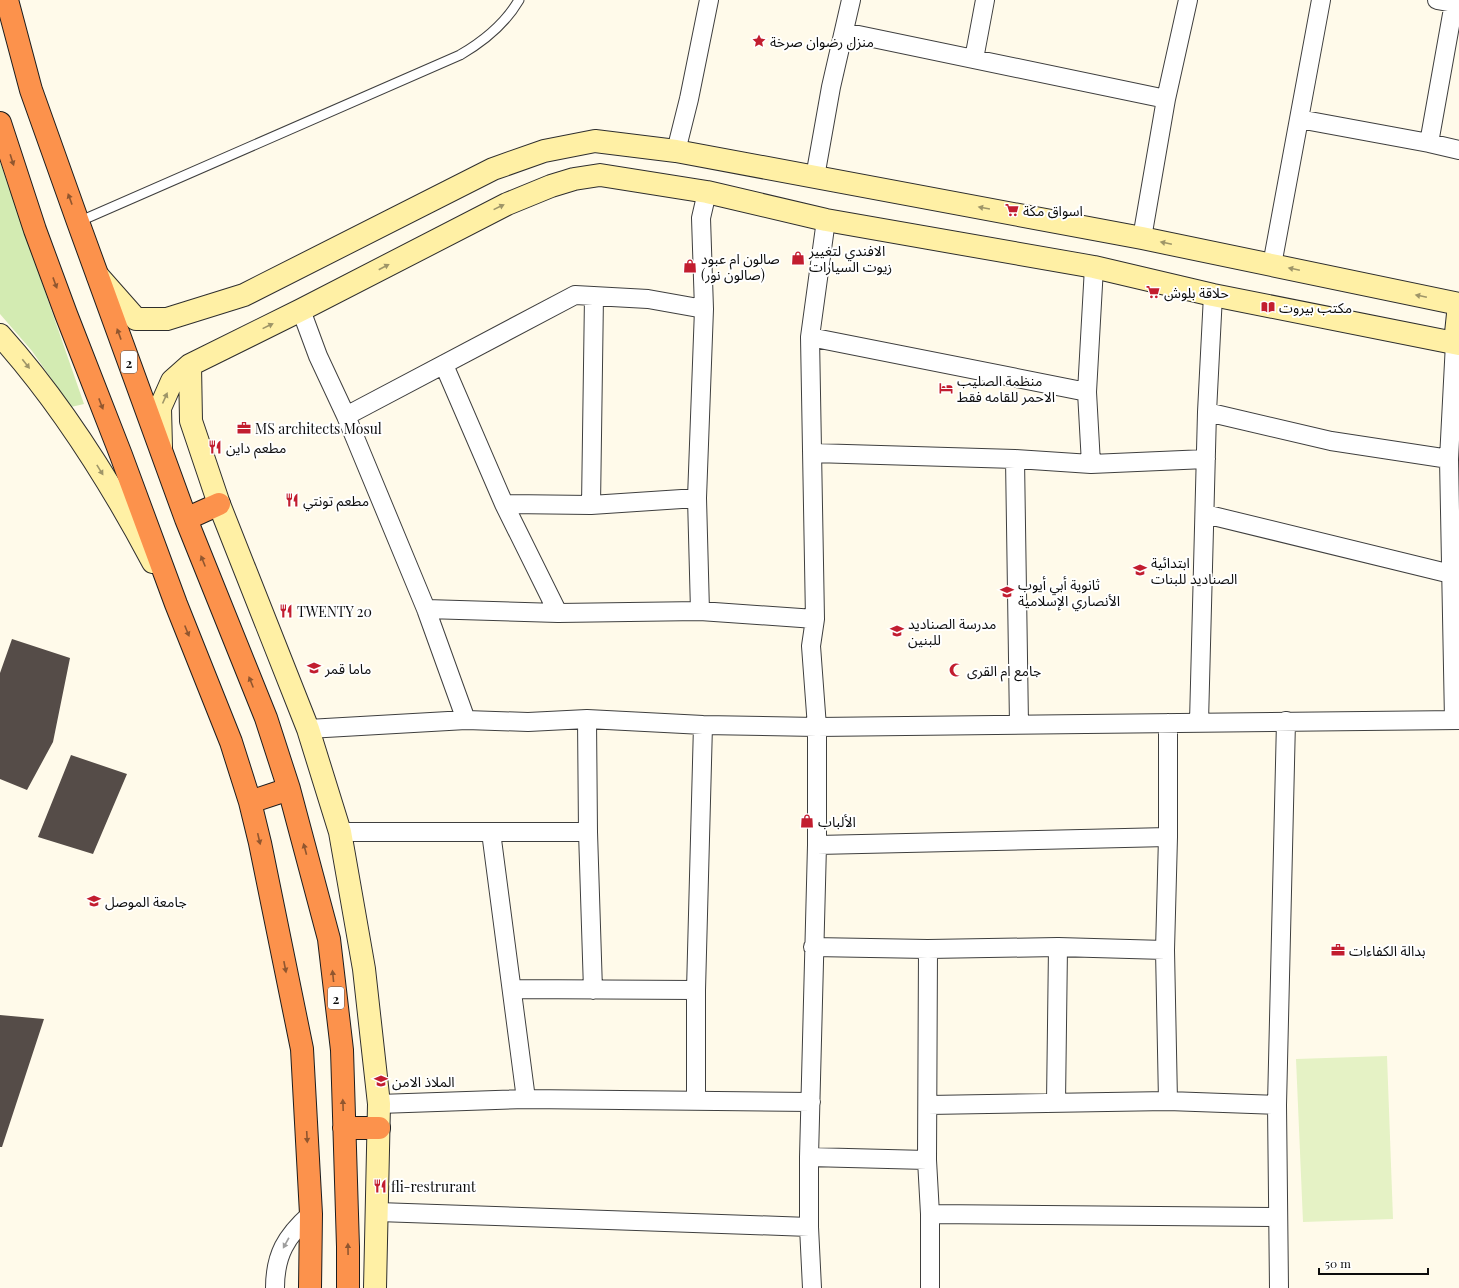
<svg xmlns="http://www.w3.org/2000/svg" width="1459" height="1288" font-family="'Playfair Display','Noto Sans Arabic',serif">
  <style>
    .green { fill: #d3ebb2 }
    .pitch { fill: #e5f2c5 }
    .building { fill: #554c48 }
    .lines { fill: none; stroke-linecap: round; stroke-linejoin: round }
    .lane-casing { stroke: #3f3f3f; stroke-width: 11 }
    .street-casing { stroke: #3f3f3f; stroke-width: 20 }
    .secondary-casing { stroke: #2e2e2e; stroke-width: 24 }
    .highway-casing { stroke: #1d1d1d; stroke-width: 24 }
    .lane { stroke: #fff; stroke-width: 9 }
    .street { stroke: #fff; stroke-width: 18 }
    .secondary { stroke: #fff0a5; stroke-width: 22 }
    .highway { stroke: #fc924c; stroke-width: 22 }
    .oneway { fill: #90562f }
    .oneway2 { fill: #9e9568 }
    .oneway3 { fill: #9e9e9e }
    .labels { text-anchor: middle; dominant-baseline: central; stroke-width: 4; stroke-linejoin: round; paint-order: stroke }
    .shield { fill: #fff; stroke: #555; stroke-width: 1 }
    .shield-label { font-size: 13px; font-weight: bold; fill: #0c0c0c }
    .poi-label { font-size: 14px; fill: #0c0c0c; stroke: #fff; text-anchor: start }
  </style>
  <rect width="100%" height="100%" fill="#fffaea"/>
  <path class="green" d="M0 162 84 404 71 407 32 351 0 314Z"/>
  <path class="pitch" d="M1387 1056 1393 1219 1303 1222 1296 1059Z"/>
  <path class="building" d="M12 639 70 658 53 742 27 790 0 779V673Z
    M71 755 127 774 93 854 38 837Z
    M0 1015 44 1019 2 1147H0Z"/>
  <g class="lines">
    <g class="lane-casing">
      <path id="lane" d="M78 222 460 55C484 41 505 24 519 0"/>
    </g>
    <g class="street-casing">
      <path id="street" d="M1437 0 1459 4
        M844 32 1166 99
        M974 59 985 0
        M1299 119 1429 143 1459 150
        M1429 143 1454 3
        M676 151 689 99 709 0
        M815 177 831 87 851 0
        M1142 238 1166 99 1188 0
        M1272 265 1321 0
        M301 310 318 356 346 416 426 609 466 720
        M810 337 1087 392
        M444 365 504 504 558 613
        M1207 412 1331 441 1449 459
        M346 416 575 295 648 299 704 309
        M813 453 1015 459 1091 464 1206 459
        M1015 459 1019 724
        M1091 464 1087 392 1094 267
        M504 504 591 505 697 498
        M591 505 594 296
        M1205 514 1451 574
        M426 609 558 613 700 611 815 619
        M700 611 697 498 704 309 701 218 707 192
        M587 719 588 832 593 990
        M1454 720 1449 459 1455 343
        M1199 722 1207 412 1213 295
        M1168 723V837L1165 950 1168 1101
        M308 729 466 720 528 722 587 719 703 725 817 727 1459 720
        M340 832H588
        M491 832 526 1099
        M817 845 1168 837
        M813 947 928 949 1058 947 1165 950
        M928 949 927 1160 930 1214V1288
        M512 989 696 990
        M696 1101V990L703 725
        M1056 1103 1058 947
        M379 1104 526 1099 811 1102
        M928 1105 1168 1101 1277 1105
        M809 1157 927 1160
        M378 1212 809 1227
        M930 1214 1278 1217
        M275 1288C275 1255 286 1236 311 1214
        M812 1288 809 1227V1157L817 845V727L811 646 815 619 810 337 826 220
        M1279 1288 1277 1105 1286 721"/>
    </g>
    <g class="secondary-casing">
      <path id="secondary" d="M98 276 136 319H167L244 295 493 169 544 151 595 141 676 151 1142 238 1459 304
        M0 335C61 403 110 481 153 562
        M1455 343 1459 304
        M190 365 191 421 219 504 308 729 340 832 364 969 379 1104 375 1288
        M161 447 160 408 172 381 190 365 301 310 507 204 551 186 574 179 600 175 707 192 826 220 1094 267 1213 295 1459 344"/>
    </g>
    <g class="highway-casing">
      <path id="highway" d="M7 0 31 90 78 222 186 519 266 718 289 789 329 939 342 1050 348 1247V1288
        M0 123 35 230 66 314 121 455 176 604 231 742 250 802 260 843 302 1049 311 1214 310 1288
        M186 519 219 504
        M250 802 289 789
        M344 1128H379"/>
    </g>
    <use href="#lane" class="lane"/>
    <use href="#street" class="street"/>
    <use href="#secondary" class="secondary"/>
    <use href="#highway" class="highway"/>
  </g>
  <defs><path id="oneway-solid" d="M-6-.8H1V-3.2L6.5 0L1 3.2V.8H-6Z"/></defs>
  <g class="oneway">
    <use href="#oneway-solid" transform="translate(12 160) rotate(72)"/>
    <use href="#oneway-solid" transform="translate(70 199) rotate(-110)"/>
    <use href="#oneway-solid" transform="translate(55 283) rotate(70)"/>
    <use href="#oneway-solid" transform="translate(119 334) rotate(-110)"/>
    <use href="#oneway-solid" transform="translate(101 404) rotate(69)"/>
    <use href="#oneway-solid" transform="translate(203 561) rotate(-112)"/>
    <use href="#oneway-solid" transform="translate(187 631) rotate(68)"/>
    <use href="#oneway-solid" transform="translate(251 682) rotate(-112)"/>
    <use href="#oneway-solid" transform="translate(259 839) rotate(77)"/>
    <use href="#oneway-solid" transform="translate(305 849) rotate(-105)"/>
    <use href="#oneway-solid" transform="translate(285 967) rotate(79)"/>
    <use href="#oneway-solid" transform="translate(333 976) rotate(-96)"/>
    <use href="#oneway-solid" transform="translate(343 1105) rotate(-92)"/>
    <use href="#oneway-solid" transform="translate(307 1137) rotate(87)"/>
    <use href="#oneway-solid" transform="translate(348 1249) rotate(-91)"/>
  </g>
  <g class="oneway2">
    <use href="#oneway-solid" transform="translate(499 207) rotate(-26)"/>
    <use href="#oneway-solid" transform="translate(984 208) rotate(-170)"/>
    <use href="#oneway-solid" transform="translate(1166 243) rotate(-168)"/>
    <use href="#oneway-solid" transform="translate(384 267) rotate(-28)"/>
    <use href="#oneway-solid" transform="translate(1294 269) rotate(-168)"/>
    <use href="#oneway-solid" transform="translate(1421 296) rotate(-168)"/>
    <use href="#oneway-solid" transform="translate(268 326) rotate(-26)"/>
    <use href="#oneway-solid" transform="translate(26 364) rotate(52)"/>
    <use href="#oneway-solid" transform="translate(165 398) rotate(-66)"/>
    <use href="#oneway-solid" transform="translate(100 470) rotate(58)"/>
  </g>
  <use class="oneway3" href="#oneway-solid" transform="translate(286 1243) rotate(119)"/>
  <defs>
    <g id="sight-bare" transform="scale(1.08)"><path d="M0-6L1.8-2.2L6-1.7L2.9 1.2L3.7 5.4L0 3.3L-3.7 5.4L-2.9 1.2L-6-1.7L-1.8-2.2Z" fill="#c21d2f" stroke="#fff" stroke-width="2.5" paint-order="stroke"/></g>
    <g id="supermarket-bare" transform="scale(1.08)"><path d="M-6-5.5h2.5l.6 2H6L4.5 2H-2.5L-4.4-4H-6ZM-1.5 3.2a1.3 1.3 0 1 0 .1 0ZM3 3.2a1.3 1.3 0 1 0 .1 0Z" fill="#c21d2f" stroke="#fff" stroke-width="2.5" paint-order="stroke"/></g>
    <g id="shop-bare" transform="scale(1.08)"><path d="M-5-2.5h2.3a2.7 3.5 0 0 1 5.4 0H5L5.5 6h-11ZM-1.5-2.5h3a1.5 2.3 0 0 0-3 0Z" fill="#c21d2f" stroke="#fff" stroke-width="2.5" paint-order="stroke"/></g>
    <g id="library-bare" transform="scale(1.08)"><path d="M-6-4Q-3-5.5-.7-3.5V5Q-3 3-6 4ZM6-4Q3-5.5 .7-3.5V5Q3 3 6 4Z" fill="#c21d2f" stroke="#fff" stroke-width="2.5" paint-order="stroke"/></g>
    <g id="hotel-bare" transform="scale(1.08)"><path d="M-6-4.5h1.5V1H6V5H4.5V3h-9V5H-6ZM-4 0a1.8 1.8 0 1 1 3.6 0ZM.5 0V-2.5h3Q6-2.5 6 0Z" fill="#c21d2f" stroke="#fff" stroke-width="2.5" paint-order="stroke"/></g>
    <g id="office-bare" transform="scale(1.08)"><path d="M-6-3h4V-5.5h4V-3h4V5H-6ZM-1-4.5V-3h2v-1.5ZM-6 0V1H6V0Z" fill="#c21d2f" stroke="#fff" stroke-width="2.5" paint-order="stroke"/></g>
    <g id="restaurant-bare" transform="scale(1.08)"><path d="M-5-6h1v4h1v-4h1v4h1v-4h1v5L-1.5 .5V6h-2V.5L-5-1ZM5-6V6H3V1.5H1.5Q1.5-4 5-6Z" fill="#c21d2f" stroke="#fff" stroke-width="2.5" paint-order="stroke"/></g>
    <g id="school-bare" transform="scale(1.08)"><path d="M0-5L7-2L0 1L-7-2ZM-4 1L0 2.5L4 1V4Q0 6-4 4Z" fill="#c21d2f" stroke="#fff" stroke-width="2.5" paint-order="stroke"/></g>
    <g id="mosque-bare" transform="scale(1.08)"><path d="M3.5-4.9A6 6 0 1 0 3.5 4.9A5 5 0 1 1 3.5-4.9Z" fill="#c21d2f" stroke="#fff" stroke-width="2.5" paint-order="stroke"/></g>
    <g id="university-bare" transform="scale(1.08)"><path d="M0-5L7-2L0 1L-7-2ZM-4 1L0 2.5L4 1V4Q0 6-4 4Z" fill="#c21d2f" stroke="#fff" stroke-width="2.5" paint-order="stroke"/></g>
  </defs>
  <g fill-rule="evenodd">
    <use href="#sight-bare" x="759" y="41"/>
    <use href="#supermarket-bare" x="1012" y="210"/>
    <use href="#shop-bare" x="798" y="258"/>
    <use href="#shop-bare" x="690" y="266"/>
    <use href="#supermarket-bare" x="1153" y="292"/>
    <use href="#library-bare" x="1268" y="307"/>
    <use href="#hotel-bare" x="946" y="388"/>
    <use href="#office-bare" x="244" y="428"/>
    <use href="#restaurant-bare" x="215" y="447"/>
    <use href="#restaurant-bare" x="292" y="500"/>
    <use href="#school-bare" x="1140" y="570"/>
    <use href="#school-bare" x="1007" y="592"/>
    <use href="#restaurant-bare" x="286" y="611"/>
    <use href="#school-bare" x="897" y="631"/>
    <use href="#school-bare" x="314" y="668"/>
    <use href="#mosque-bare" x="956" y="670"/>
    <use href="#shop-bare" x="807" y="821"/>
    <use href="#university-bare" x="94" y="901"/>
    <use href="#office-bare" x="1338" y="950"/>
    <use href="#school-bare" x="381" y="1081"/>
    <use href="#restaurant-bare" x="380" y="1186"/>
  </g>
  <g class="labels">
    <g class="shield">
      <rect x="121" y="351" width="16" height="22" rx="3"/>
      <rect x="328" y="987" width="16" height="22" rx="3"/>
    </g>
    <g class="shield-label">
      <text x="129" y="362">2</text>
      <text x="336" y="998">2</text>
    </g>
    <g class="poi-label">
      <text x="770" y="41">منزل رضوان صرخة</text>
      <text x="1023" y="210">اسواق مكة</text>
      <text x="809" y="250">الافندي لتغيير<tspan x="809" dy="16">زيوت السيارات</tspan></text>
      <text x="701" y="258">صالون ام عبود<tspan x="701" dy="16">(صالون نور)</tspan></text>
      <text x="1164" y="292">حلاقة بلوش</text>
      <text x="1279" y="307">مكتب بيروت</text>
      <text x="957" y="380">منظمة الصليب<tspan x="957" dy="16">الاحمر للقامه فقط</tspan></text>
      <text x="255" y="428">MS architects Mosul</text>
      <text x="226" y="447">مطعم داين</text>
      <text x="303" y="500">مطعم تونتي</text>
      <text x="1151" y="562">ابتدائية<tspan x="1151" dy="16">الصناديد للبنات</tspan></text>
      <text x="1018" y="584">ثانوية أبي أيوب<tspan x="1018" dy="16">الأنصاري الإسلامية</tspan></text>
      <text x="297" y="611">TWENTY 20</text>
      <text x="908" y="623">مدرسة الصناديد<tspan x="908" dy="16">للبنين</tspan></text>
      <text x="325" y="668">ماما قمر</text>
      <text x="967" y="670">جامع ام القرى</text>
      <text x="818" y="821">الألباب</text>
      <text x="105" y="901">جامعة الموصل</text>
      <text x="1349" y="950">بدالة الكفاءات</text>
      <text x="392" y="1081">الملاذ الامن</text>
      <text x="391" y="1186">fli-restrurant</text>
    </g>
  </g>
  <path d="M1319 1268v6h109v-6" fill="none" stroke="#0c0c0c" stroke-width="2"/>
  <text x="1325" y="1268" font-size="12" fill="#0c0c0c" stroke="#ffffff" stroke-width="3" paint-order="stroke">50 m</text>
</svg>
